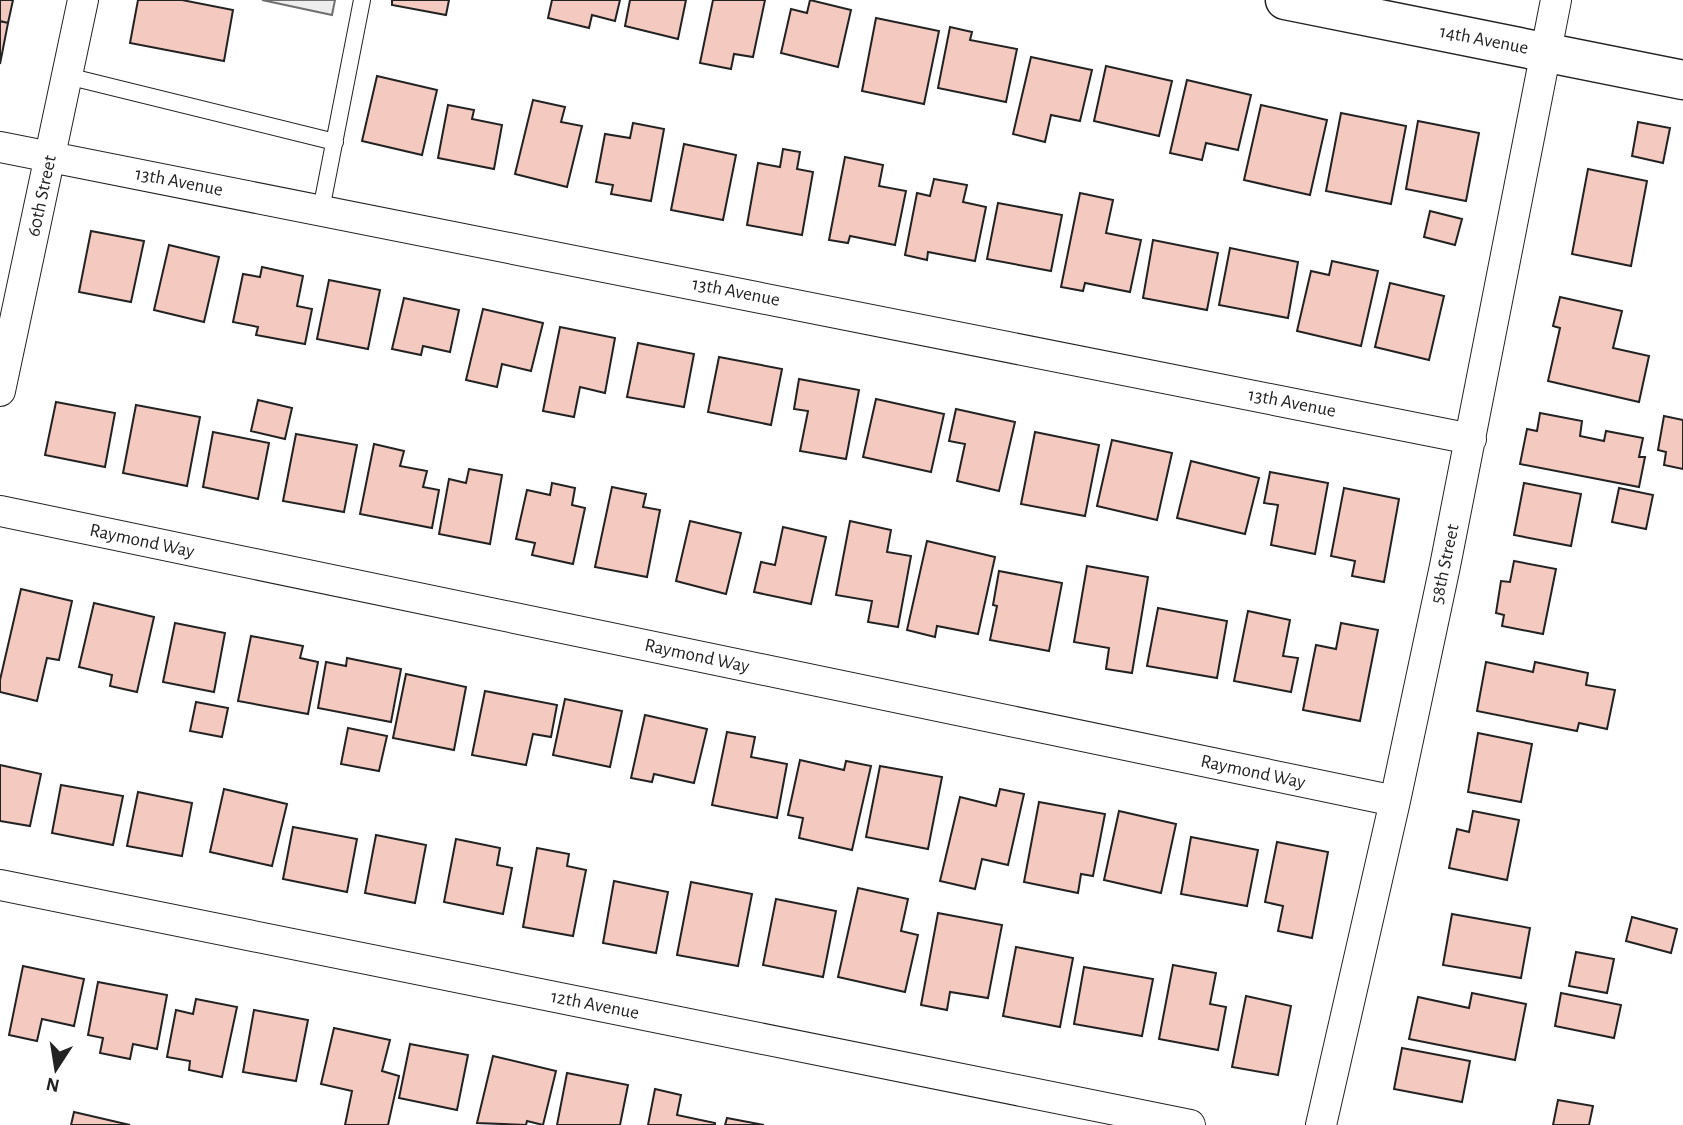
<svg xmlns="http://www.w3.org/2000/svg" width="1683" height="1125" font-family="'Alegreya Sans',sans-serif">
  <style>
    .parking { fill: #ededed; stroke: #6f6f6f; stroke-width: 2 }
    .building { fill: #f3c9c0; stroke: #222; stroke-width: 2 }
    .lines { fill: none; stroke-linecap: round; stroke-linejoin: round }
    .lane-casing { stroke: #222; stroke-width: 18 }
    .street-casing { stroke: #222; stroke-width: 32 }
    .secondary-casing { stroke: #222; stroke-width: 41 }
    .lane { stroke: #fff; stroke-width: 16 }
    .street { stroke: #fff; stroke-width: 30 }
    .secondary { stroke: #fff; stroke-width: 38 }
    .labels { text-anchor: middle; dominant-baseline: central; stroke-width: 5; stroke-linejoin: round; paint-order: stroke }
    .street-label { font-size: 19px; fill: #222; stroke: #fff }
  </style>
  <rect width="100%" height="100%" fill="#fff"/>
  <path class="parking" d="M262 0H335L332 15Z"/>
  <path class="building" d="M0 0H13L8 23 0 21Z
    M138 0H182L233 10 224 61 130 43Z
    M392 0H449L446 15 392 5Z
    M552 0H620L615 21 592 15 589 28 548 18Z
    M630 0H686L678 39 625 26Z
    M713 0H765L753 57 734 54 731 69 700 63Z
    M810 0 851 10 838 67 781 53 791 9 807 13Z
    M876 18 939 31 924 104 862 91Z
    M0 21 8 23 0 64Z
    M950 27 972 32 970 40 1017 49 1006 102 938 88Z
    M1031 57 1092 70 1080 121 1051 115 1045 142 1013 134Z
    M1106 66 1172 81 1159 136 1094 121Z
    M377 76 437 90 422 155 362 141Z
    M1187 80 1251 95 1238 150 1206 143 1202 160 1170 153Z
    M533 100 565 107 561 122 582 126 567 187 515 174Z
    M448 105 474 110 472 119 502 125 494 169 438 158Z
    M1261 105 1327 120 1310 195 1244 180Z
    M1341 113 1406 126 1391 204 1326 191Z
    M1418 121 1479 133 1466 201 1406 189Z
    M1638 122 1670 128 1663 163 1632 156Z
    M633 123 664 129 651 201 611 194 613 185 596 182 605 134 630 138Z
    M684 144 736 155 723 220 671 210Z
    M783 149 800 152 797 169 813 172 802 235 747 225 758 163 780 167Z
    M845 157 883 165 879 186 906 191 895 245 850 236 848 243 829 240Z
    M1588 169 1647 181 1631 266 1572 254Z
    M934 179 967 185 963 202 986 207 975 261 928 252 927 260 905 255 917 193 930 196Z
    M1080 193 1113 200 1106 233 1141 240 1130 292 1085 283 1083 291 1061 287Z
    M998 203 1062 215 1051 271 987 259Z
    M1430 211 1462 219 1455 245 1424 237Z
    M91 231 144 241 131 302 79 292Z
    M1153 240 1218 253 1207 310 1143 298Z
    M169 245 219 257 204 322 154 310Z
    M1230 248 1298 262 1288 318 1219 305Z
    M1332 261 1378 271 1361 346 1297 331 1311 271 1329 275Z
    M262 267 303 276 297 306 312 309 305 344 256 335 258 327 233 322 243 274 260 277Z
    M329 280 380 290 368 349 317 339Z
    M1390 283 1444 296 1429 360 1375 347Z
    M1560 297 1622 311 1613 348 1649 356 1639 402 1548 381 1560 328 1553 326Z
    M404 298 459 310 450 352 423 346 421 355 392 349Z
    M483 309 543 323 531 371 502 364 497 387 466 380Z
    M560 327 615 338 605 393 580 387 574 417 543 411Z
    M638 343 694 354 684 407 627 397Z
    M719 357 782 369 771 425 708 412Z
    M799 379 859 390 846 459 800 451 808 411 794 409Z
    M876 399 944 414 931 472 863 457Z
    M258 400 292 408 285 439 251 431Z
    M56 402 115 413 105 467 45 455Z
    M136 405 200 417 187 486 123 473Z
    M956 409 1015 422 999 491 957 481 965 444 949 441Z
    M1540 413 1582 421 1580 436 1604 441 1606 431 1643 438 1639 457H1645L1639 487 1520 464 1527 429 1537 431Z
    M1664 416 1683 420V469L1664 465 1666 452 1658 450Z
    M213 432 269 443 258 499 203 487Z
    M1035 432 1099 445 1085 516 1021 504Z
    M296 434 357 445 344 512 283 501Z
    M1112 440 1172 453 1157 520 1097 506Z
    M374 444 404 451 400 466 427 471 423 487 439 490 432 528 360 514Z
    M1191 461 1259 478 1245 534 1177 518Z
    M469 469 502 475 490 544 439 534 449 479 466 483Z
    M1270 472 1328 483 1315 554 1271 545 1278 505 1264 503Z
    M552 483 575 488 572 505 585 508 573 564 532 555 535 543 516 539 527 490 550 495Z
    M1524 483 1581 494 1571 546 1514 535Z
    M612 487 646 494 643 507 660 510 647 577 595 567Z
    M1344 488 1399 499 1384 582 1352 576 1355 561 1331 556Z
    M1619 488 1653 495 1646 529 1612 522Z
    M690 521 741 533 726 594 676 581Z
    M850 521 891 530 887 552 911 556 898 627 868 622 872 601 836 595Z
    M783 527 826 537 811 604 754 592 761 562 775 565Z
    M927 541 995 557 978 634 937 626 935 637 907 630Z
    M1514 561 1556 569 1543 634 1502 626 1504 615 1496 613 1501 581 1510 582Z
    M1087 566 1148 577 1132 673 1106 669 1109 648 1074 642Z
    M999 571 1062 583 1049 651 990 640 997 606 993 605Z
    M21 589 72 601 59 660 47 658 37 701 0 692V680Z
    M94 603 154 617 137 692 110 686 112 675 79 667Z
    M1158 608 1227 621 1217 678 1147 666Z
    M1248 611 1290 620 1283 656 1298 658 1291 692 1234 681Z
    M175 623 225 633 214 692 163 682Z
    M1341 623 1378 630 1360 721 1303 710 1316 645 1336 649Z
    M251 636 303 646 300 658 318 662 308 714 238 701Z
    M347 658 401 669 391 722 318 708 326 662 346 666Z
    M1486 662 1533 672 1535 662 1588 673 1586 685 1615 690 1607 729 1579 723 1577 731 1477 711Z
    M406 674 466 687 454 750 393 738Z
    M485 691 557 705 551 737 533 734 526 765 472 755Z
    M565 699 622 711 610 767 553 755Z
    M196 702 228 708 222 737 190 731Z
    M645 715 707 729 694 783 654 774 652 782 631 778Z
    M348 728 387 736 379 771 341 764Z
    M727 732 755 737 751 757 787 764 777 818 712 805Z
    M1478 733 1532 744 1521 802 1468 792Z
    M800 760 844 770 846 761 871 766 852 850 799 838 803 818 788 815Z
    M0 765 41 774 30 826 0 821Z
    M880 766 942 777 928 849 866 837Z
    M61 785 123 796 113 845 52 833Z
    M224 789 287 804 272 866 210 852Z
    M1000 789 1024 794 1008 865 982 859 975 889 940 881 960 797 996 806Z
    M138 792 192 803 182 856 127 846Z
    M1039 802 1105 814 1093 876 1081 874 1078 893 1024 882Z
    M1119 811 1176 824 1161 893 1104 880Z
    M1473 811 1519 820 1507 880 1449 868 1457 829 1469 832Z
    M293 827 357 839 347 892 283 879Z
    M376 835 426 845 415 903 365 893Z
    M1191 837 1258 850 1247 906 1181 894Z
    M456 839 500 848 497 865 512 868 503 914 444 902Z
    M1277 842 1328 852 1312 938 1278 931 1283 906 1265 902Z
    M537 848 569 854 567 866 586 870 573 936 523 927Z
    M614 881 668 892 656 953 603 943Z
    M691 882 752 894 738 966 677 955Z
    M858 888 908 899 901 931 918 935 905 992 838 977Z
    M776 899 836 911 823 977 763 965Z
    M938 913 1002 925 988 998 950 992 947 1010 921 1005Z
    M1452 914 1530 928 1521 978 1443 965Z
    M1632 917 1677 929 1671 953 1626 941Z
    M1016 947 1073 958 1060 1027 1003 1016Z
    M1576 952 1614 959 1607 993 1569 986Z
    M1173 965 1216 973 1210 1004 1226 1007 1218 1050 1159 1039Z
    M23 966 84 979 74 1026 42 1019 37 1041 9 1035Z
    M1084 967 1153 979 1142 1036 1074 1024Z
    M98 982 167 995 157 1049 133 1044 130 1059 100 1053 103 1038 88 1035Z
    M1472 993 1526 1004 1515 1060 1409 1039 1418 997 1469 1008Z
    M1561 993 1621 1005 1614 1038 1555 1026Z
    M1246 996 1291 1006 1278 1075 1232 1067Z
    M196 999 237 1007 222 1077 189 1070 190 1061 167 1057 176 1010 193 1014Z
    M254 1010 308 1020 296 1081 243 1072Z
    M334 1028 390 1040 382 1071 399 1076 388 1125H345L352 1091 321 1084Z
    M410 1044 468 1055 457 1110 399 1098Z
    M1402 1048 1470 1061 1462 1102 1394 1089Z
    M493 1056 556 1071 543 1125 527 1121 526 1125 477 1123Z
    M567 1073 628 1085 620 1125H557Z
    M655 1089 681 1095 677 1115 715 1123V1125H648Z
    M1558 1100 1593 1106 1589 1125H1553Z
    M74 1112 130 1125H71Z
    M727 1118 764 1125H725Z"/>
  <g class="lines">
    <g class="lane-casing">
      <path id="lane" d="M67 76 335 142
        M321 210 362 0"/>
    </g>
    <g class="street-casing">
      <path id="street" d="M0 147 1471 439
        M0 391 83 0
        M0 511 1395 801
        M0 885 1190 1125
        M1321 1125 1395 801 1445 566 1556 0"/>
    </g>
    <g class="secondary-casing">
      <path id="secondary" d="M1285 0 1683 80"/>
    </g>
    <use href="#lane" class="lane"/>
    <use href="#street" class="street"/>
    <use href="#secondary" class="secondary"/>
  </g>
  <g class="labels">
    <g class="street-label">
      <text transform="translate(1484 40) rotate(11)">14th Avenue</text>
      <text transform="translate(179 182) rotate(11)">13th Avenue</text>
      <text transform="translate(42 196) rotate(-78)">60th Street</text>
      <text transform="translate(736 292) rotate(11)">13th Avenue</text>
      <text transform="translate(1292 403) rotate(11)">13th Avenue</text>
      <text transform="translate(142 541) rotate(12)">Raymond Way</text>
      <text transform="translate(1445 564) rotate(-78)">58th Street</text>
      <text transform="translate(697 656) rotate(12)">Raymond Way</text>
      <text transform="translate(1253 772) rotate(12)">Raymond Way</text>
      <text transform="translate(595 1005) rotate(11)">12th Avenue</text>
    </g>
  </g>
  <g transform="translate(56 1069) rotate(192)" stroke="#ffffff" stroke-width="5" paint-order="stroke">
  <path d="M0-5L12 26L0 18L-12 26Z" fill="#222222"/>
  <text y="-10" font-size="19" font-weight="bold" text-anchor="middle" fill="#222222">N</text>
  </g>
</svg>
